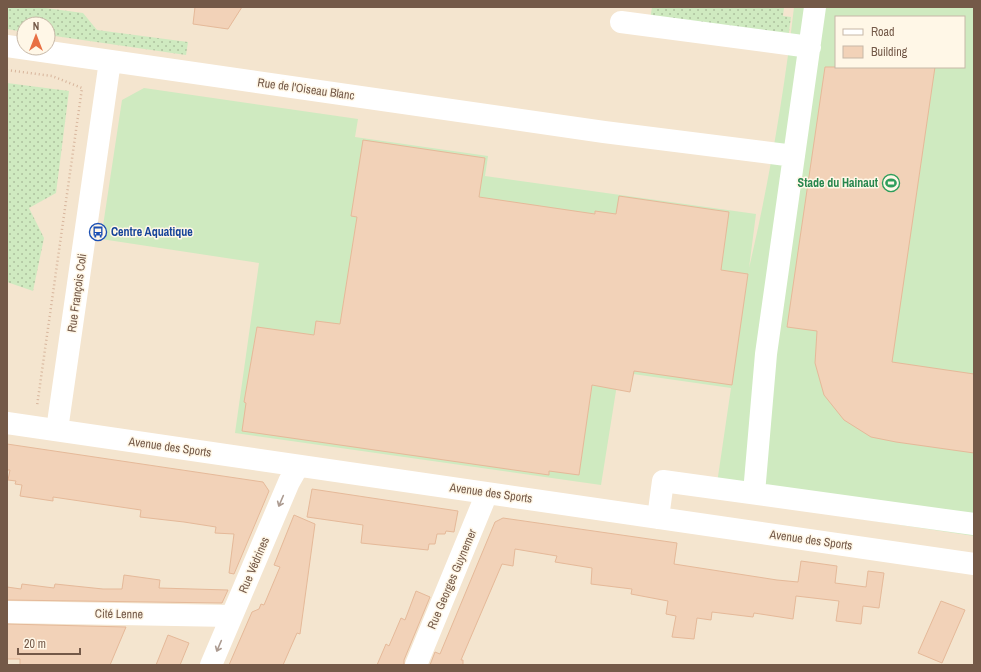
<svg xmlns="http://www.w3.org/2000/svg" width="981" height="672" font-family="'Archivo Narrow',sans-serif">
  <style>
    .residential { fill: #f4e5cf; fill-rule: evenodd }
    .grass { fill: url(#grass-dots) }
    .pitch { fill: #cfeac0; fill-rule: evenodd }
    .building { fill: #f2d2b8; stroke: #e5b999 }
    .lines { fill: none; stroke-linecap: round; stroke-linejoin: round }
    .path { stroke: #d7b59c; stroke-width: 2.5; stroke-dasharray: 1 3; stroke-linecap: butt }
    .street { stroke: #fff; stroke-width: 22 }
    .oneway { stroke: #ac9b91 }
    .labels { text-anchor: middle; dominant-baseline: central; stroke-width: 3; stroke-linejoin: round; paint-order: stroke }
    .street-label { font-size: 12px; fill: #745948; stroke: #fff7e7 }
    .leisure-label { font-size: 12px; font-weight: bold; fill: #27864d; stroke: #fff7e7; text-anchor: end }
    .transit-label { font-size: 12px; font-weight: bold; fill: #164399; stroke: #fff7e7; text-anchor: start }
  </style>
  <defs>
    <pattern id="grass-dots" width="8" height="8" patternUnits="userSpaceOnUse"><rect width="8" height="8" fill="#cfeac0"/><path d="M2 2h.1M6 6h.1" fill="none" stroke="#adc19e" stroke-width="1.8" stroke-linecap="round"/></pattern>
  </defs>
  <rect width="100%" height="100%" fill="#fcf3e1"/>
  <path class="residential" d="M7 7H974V665H7ZM836 17H964V67H836ZM24 24H48V48H24Z"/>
  <path class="grass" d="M7 7H38L83 13 97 30 188 42 186 55 48 35V24H24V32L7 29Z
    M652 7H784L783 16 791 17 788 39 650 20Z
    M7 83 69 91 56 193 29 208 44 238 33 291 7 282Z"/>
  <path class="pitch" d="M794 7H974V536L715 497 731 388 619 372 601 485 235 433 259 263 101 239 122 100 144 88 358 119 355 137 488 156 485 176 756 214 749 268C769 183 784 94 794 7ZM836 17H964V67H836Z"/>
  <path class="building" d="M195 7H242L228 29 193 24Z
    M825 67H935L892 362 974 374V453L896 442 871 437 844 420 824 395 815 363 817 331 787 327Z
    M363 140 485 158 479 197 595 214V211L616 214 619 196 729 212 721 270 748 274 732 385 634 371 630 392 592 385 579 475 549 471V475L242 431 246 403 244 402 257 327 314 335 316 321 340 324 357 217 351 216Z
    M7 444 263 482 269 491 234 574 229 573 234 534 215 533 216 527 184 522 140 517 141 510 53 497V501L20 496 22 485 15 484 16 481 8 480 10 470H7Z
    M312 489 458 511 454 532 446 531 445 534H437L435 544H429L428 550 361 543 363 525 307 517Z
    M294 515 315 524 300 634 297 633 283 665H229L252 612 259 609 261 604 264 605 280 567 274 565Z
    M503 518 677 543 674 564 777 580 798 582 801 561 837 566 835 583 866 587 868 571 884 573 879 608 863 606 861 624 836 621 839 601 796 596 793 619 754 613 753 617 712 612 711 620 697 618 694 639 672 637 676 616 666 614 668 601 631 594 632 589 591 584 592 568 555 562 557 556 515 549 513 566 502 564 461 660H463V665H430L435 652 440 654 495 522Z
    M124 575 160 580 159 588 228 590 222 603 7 600V587L21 589 22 584 54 588 55 584 103 589H122Z
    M416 591 430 597 404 660V665H377L386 644 389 646 401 618 405 620Z
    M941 601 965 610 942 663 918 653Z
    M7 624 126 627 110 665H20V659H7Z
    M168 635 189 643 180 665H156Z"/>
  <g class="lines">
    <path class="path" d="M7 70 52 76 82 88 37 406"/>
    <path class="street" d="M621 22 810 47
      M7 46 604 132 794 156
      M7 423 974 564
      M57 430 110 61
      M754 493 766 354 815 7
      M658 518 663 481 974 524
      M7 612 231 616
      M211 665 289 482 298 466
      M416 665 487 493"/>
  </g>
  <defs><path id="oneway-shaft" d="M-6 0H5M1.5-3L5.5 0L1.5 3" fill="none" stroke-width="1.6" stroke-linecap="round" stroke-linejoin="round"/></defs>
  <g class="oneway">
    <use href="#oneway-shaft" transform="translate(281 501) rotate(113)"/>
    <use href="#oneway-shaft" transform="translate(219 646) rotate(113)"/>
  </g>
  <defs>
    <g id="stadium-ring" transform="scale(0.9)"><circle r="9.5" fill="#fff7e7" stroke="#2e9e5b" stroke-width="1.5"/><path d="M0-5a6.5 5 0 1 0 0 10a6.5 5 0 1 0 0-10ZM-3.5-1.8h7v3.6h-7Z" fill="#2e9e5b"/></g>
    <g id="bus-ring" transform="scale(0.9)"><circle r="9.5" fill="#fff7e7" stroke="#1a4fb4" stroke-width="1.5"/><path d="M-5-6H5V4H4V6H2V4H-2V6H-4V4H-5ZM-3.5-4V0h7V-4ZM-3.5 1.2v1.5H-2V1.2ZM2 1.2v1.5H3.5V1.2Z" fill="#1a4fb4"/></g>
  </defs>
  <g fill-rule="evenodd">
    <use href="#stadium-ring" x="891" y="183"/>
    <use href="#bus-ring" x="98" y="232"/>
  </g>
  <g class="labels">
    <g class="street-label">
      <text transform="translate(306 89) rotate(8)">Rue de l'Oiseau Blanc</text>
      <text transform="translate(77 293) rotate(-82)">Rue François Coli</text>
      <text transform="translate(170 447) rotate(8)">Avenue des Sports</text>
      <text transform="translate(491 493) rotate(8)">Avenue des Sports</text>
      <text transform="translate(811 540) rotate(8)">Avenue des Sports</text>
      <text transform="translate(254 565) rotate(-67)">Rue Védrines</text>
      <text transform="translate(452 579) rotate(-67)">Rue Georges Guynemer</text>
      <text transform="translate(119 614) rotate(1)">Cité Lenne</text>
    </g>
    <g class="leisure-label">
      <text x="878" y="183">Stade du Hainaut</text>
    </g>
    <g class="transit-label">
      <text x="111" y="232">Centre Aquatique</text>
    </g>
  </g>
  <rect width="981" height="672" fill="none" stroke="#745948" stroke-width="16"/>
  <rect x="835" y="16" width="130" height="52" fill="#fff7e7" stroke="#c7b8a7"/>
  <rect x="843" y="29" width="20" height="6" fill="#ffffff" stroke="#c7b8a7"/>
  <text x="871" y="36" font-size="12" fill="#745948">Road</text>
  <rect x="843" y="46" width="20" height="12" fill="#f2d2b8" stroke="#c7b8a7"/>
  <text x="871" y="56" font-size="12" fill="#745948">Building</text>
  <g transform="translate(36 36)"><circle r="19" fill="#fff7e7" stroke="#c7b8a7"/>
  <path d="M0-3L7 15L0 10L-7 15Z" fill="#e87044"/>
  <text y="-6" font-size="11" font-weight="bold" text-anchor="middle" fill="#745948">N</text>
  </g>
  <path d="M18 648v6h62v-6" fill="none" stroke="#745948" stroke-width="2"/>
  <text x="24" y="648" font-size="12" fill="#745948" stroke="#fff7e7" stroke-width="3" paint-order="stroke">20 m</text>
</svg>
